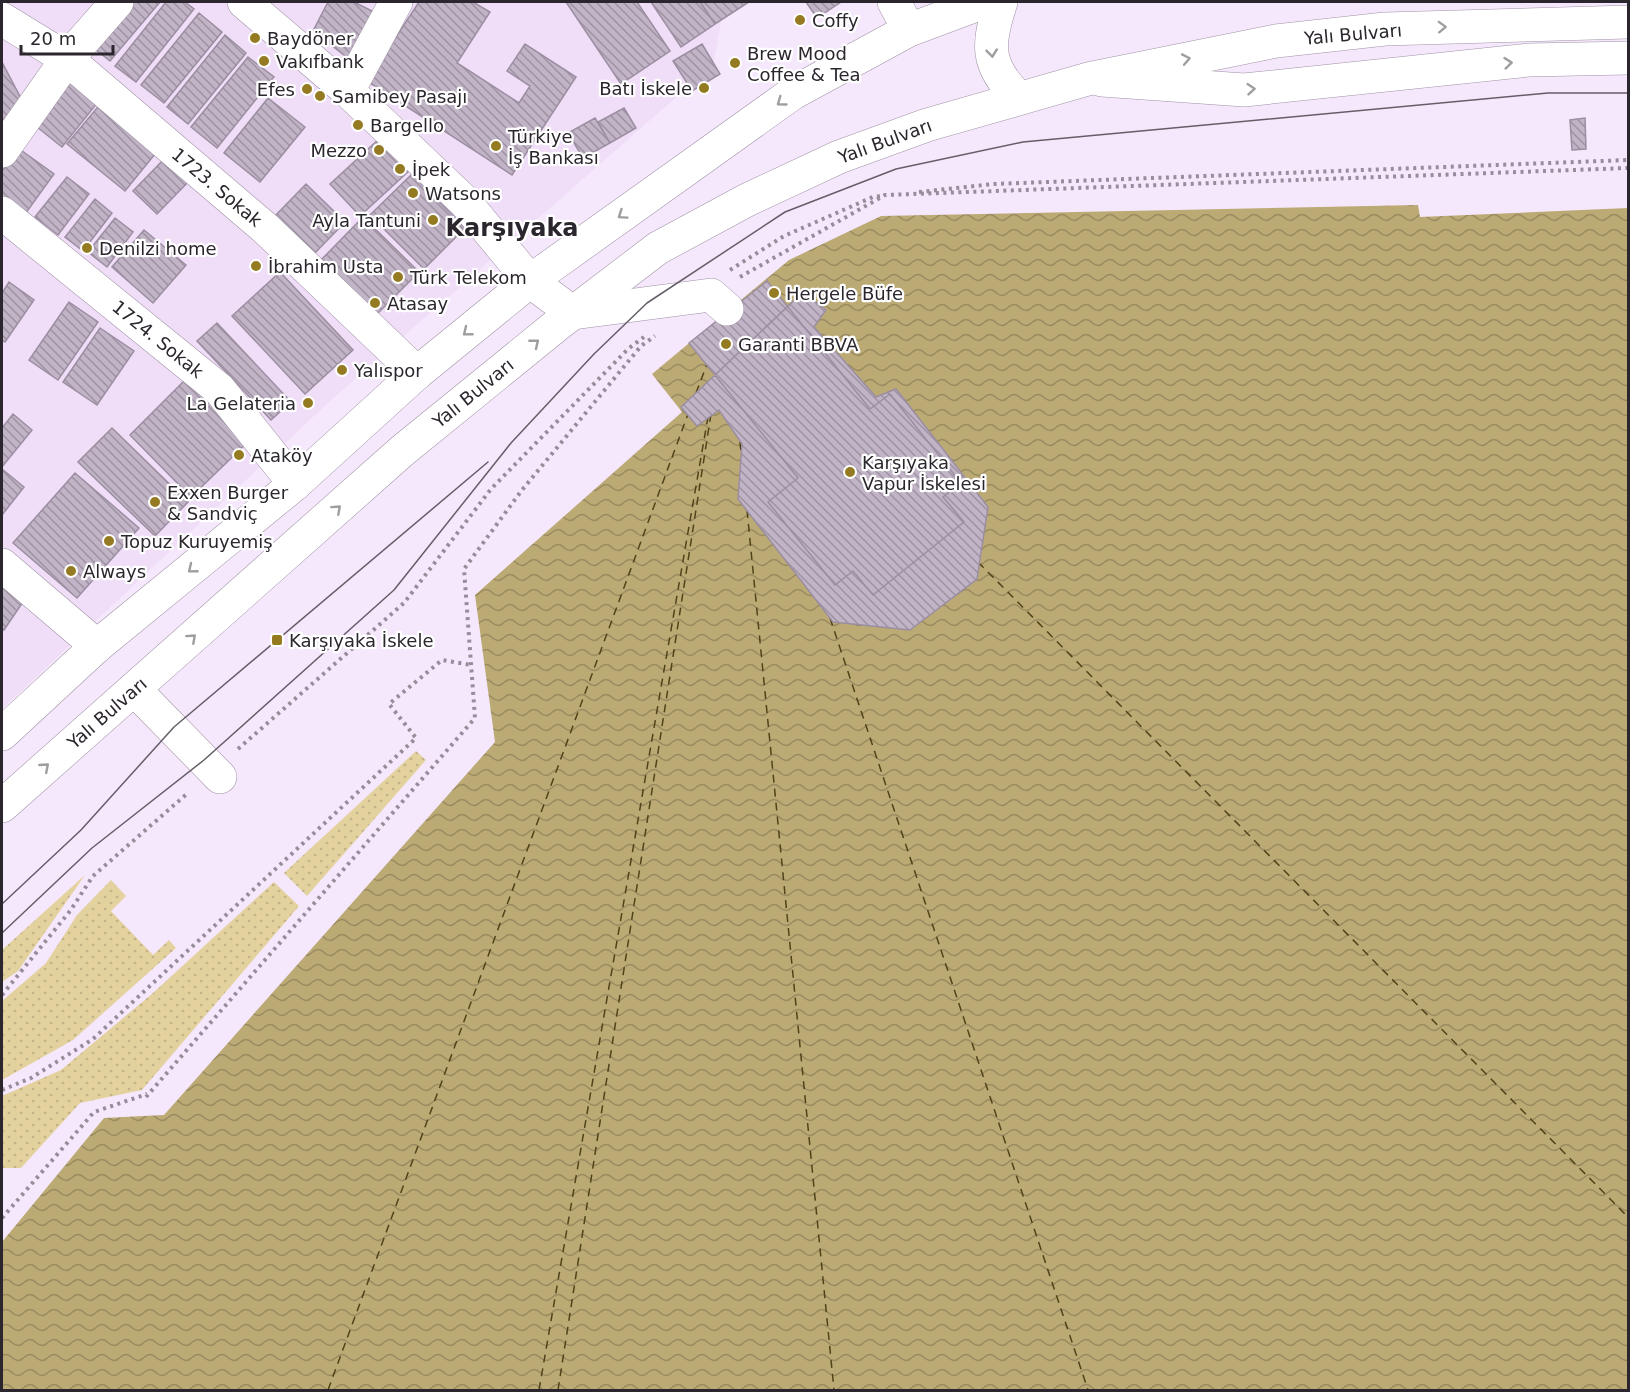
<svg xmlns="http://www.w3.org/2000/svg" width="1630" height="1392" font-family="'DejaVu Sans',sans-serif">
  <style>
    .built { fill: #f0ddf8 }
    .grass { fill: url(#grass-dots) }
    .water { fill: url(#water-waves) }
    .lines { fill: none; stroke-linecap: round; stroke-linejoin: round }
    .ferry { stroke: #504319; stroke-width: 1.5; stroke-dasharray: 8 6; stroke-linecap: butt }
    .building { fill: url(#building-back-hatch); stroke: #9b8ea1; stroke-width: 1.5 }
    .minor-casing { stroke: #9f92a4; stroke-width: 34 }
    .major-casing { stroke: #9f92a4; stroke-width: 34 }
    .path { stroke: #968c9a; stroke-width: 4; stroke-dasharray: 3 4.5; stroke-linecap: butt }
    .minor { stroke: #fff; stroke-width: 33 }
    .major { stroke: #fff; stroke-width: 33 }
    .tram { stroke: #655d68; stroke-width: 1.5 }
    .oneway { stroke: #a09da0 }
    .poi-dot { fill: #947a21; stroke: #fff; stroke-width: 2 }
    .labels { text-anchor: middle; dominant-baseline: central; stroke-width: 4.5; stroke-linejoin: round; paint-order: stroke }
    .poi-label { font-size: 18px; fill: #2b262d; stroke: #fff; text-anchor: start }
    .street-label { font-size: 18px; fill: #2b262d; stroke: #fff }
    .district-label { font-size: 24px; font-weight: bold; fill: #2b262d; stroke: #fff }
  </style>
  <defs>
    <pattern id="grass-dots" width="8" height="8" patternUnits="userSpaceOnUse" patternTransform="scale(1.5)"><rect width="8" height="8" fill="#e3d19e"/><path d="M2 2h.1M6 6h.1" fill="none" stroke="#c3b388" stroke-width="1.8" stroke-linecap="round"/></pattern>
    <pattern id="water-waves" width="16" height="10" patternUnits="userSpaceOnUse" patternTransform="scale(1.5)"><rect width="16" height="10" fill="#bcaa75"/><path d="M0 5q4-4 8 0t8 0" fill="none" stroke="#998a60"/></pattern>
    <pattern id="building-back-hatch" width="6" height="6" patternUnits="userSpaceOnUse" patternTransform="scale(1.5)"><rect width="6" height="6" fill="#c1b4c7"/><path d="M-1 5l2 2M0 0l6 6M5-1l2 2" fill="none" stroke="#9d92a2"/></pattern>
  </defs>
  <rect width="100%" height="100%" fill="#f6e8fc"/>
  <path class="built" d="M2 2H725L713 65 330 401 2 709Z"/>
  <path class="grass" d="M416 751 426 760 307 896 284 873Z
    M85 875 18 971 2 982V950Z
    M111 880 126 896 111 911 153 955 169 940 176 948 73 1040 2 1080V1001L46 963 77 915Z
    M274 882 299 906 142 1090 80 1103 21 1168H2V1096L61 1070 153 993Z"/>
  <path class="water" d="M1418 205 1420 217 1628 208V1390H2V1242L104 1118 164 1115 495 742 475 595 682 412 652 374 789 260 881 216Z"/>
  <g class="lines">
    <path class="ferry" d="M696 393 707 364
      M740 442 741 452
      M747 510 834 1390
      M978 562 1628 1217
      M830 618 1088 1390
      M328 1390 688 414
      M539 1390 708 417
      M558 1390 711 414"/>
  </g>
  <path class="building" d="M127 2H160L110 61 90 45Z
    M166 2H185L194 9 136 82 115 66Z
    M328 2H354L380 15 349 59 313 31Z
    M419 2H473L490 12 457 63 519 103 530 86 507 71 525 44 576 77 512 175 367 81Z
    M566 2H637L670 51 621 84Z
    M651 2H700L715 24 681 47Z
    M700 2H749L715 24Z
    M806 2H841L817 18Z
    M199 13 222 32 164 103 141 85Z
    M225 35 246 53 188 124 167 107Z
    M702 44 720 74 692 91 673 61Z
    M248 57 274 77 217 148 191 127Z
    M2 62 26 108 2 120Z
    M75 68 106 92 62 147 32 123Z
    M268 98 305 127 260 182 224 153Z
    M102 102 159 149 125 191 67 144Z
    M624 108 636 128 610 143 598 122Z
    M595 118 610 143 583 158 568 133Z
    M1585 118 1586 149 1572 150 1570 120Z
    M380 138 410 170 360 216 330 184Z
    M18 148 54 174 23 217 2 202V171Z
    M166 157 190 180 157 214 133 191Z
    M412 174 465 228 424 269 370 215Z
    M67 177 89 194 58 235 35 217Z
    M306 184 345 222 314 254 275 216Z
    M95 199 112 213 83 251 65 237Z
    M363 217 419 272 376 315 321 260Z
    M115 218 133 232 107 267 88 252Z
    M144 230 186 265 153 303 112 267Z
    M280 272 353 350 305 394 232 316Z
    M767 281 870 409 890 394 961 483 943 497 964 522 873 595 853 571 835 585 768 502 798 478 689 343Z
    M9 282 34 300 5 342 2 340V293Z
    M803 292 826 310 814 327 876 397 896 389 988 507 977 579 910 630 833 622 738 499 742 444 719 410 697 426 681 407Z
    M69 302 98 322 58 380 29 360Z
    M217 323 291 402 271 420 197 341Z
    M100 328 134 351 97 405 63 382Z
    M190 375 252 438 191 497 130 435Z
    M13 414 32 430 2 467V428Z
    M112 428 188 502 155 536 78 462Z
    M2 469 24 487 2 515Z
    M75 473 139 528 77 598 13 543Z
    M2 575 29 593 4 630 2 628Z"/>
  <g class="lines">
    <g class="minor-casing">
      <path id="minor" d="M244 2 348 91 465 202 530 281 573 313 711 295 727 309
        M894 2 909 30
        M2 19 67 59 265 228 417 373
        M1102 80 1244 90 1529 60 1628 58
        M348 91 396 2
        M2 151 67 59 117 2
        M2 213 219 389 295 484
        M2 565 97 646
        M134 689 220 777"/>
    </g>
    <g class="major-casing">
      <path id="major" d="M1001 2C987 44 985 65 1019 98
        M2 734 97 646 295 484 417 373 530 281 793 93 909 30 984 2
        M2 806 402 451 557 325 658 248 747 200 839 157 927 125 1088 79 1276 41 1385 29 1628 22"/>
    </g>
    <path class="path" d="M919 192 994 184 1628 160
      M730 270 784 236 873 197 882 196
      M740 277 885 195 1628 168
      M238 749 404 603 491 489 628 349 644 337
      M2 995 70 911 93 876 189 792
      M2 1090 31 1078 93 1039 416 738 389 704 442 660 471 665
      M146 1097 475 718 464 569 522 490 641 346 655 336
      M2 1218 94 1112 147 1094"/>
    <use href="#minor" class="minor"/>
    <use href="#major" class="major"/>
    <path class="tram" d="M2 904 81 830 174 727 488 462
      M2 933 92 848 204 760 394 590 511 443 594 354 647 303 785 212 896 169 1023 142 1548 93H1628"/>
  </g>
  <defs><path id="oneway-chevron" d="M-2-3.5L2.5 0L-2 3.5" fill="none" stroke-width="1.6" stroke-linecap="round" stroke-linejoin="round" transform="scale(1.5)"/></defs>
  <g class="oneway">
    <use href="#oneway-chevron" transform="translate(1442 27) rotate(-2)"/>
    <use href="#oneway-chevron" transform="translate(992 53) rotate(84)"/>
    <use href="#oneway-chevron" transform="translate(1186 59) rotate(-11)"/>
    <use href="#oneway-chevron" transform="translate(1508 63) rotate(-6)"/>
    <use href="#oneway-chevron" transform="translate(1251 89) rotate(-5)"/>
    <use href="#oneway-chevron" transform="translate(781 102) rotate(144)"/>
    <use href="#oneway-chevron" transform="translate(622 215) rotate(146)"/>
    <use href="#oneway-chevron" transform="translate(467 332) rotate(141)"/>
    <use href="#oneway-chevron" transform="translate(535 343) rotate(-39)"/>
    <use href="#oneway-chevron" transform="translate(337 509) rotate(-42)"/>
    <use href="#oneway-chevron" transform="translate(192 569) rotate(141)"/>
    <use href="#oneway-chevron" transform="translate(192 638) rotate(-42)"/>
    <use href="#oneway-chevron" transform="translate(45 767) rotate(-41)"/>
  </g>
  <g class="poi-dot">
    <circle cx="800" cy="20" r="6"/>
    <circle cx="255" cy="38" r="6"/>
    <circle cx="264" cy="61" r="6"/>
    <circle cx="735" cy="63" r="6"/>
    <circle cx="704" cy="88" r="6"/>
    <circle cx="307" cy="89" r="6"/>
    <circle cx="320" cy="96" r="6"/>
    <circle cx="358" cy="125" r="6"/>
    <circle cx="496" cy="146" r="6"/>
    <circle cx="379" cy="150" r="6"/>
    <circle cx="400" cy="169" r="6"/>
    <circle cx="413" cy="193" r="6"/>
    <circle cx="433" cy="220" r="6"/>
    <circle cx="87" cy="248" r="6"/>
    <circle cx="256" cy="266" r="6"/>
    <circle cx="398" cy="277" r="6"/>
    <circle cx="774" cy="293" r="6"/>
    <circle cx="375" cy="303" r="6"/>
    <circle cx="726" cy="344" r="6"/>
    <circle cx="342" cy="370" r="6"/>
    <circle cx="308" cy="403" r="6"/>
    <circle cx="239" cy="455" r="6"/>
    <circle cx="850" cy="472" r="6"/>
    <circle cx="155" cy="502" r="6"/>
    <circle cx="109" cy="541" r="6"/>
    <circle cx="71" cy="571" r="6"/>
    <rect x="271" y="634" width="12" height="12" rx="3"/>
  </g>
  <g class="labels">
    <g class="poi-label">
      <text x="812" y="20">Coffy</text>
      <text x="267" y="38">Baydöner</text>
      <text x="747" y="53">Brew Mood<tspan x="747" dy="21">Coffee &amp; Tea</tspan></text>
      <text x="276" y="61">Vakıfbank</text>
      <text x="692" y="88" text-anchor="end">Batı İskele</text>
      <text x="295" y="89" text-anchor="end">Efes</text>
      <text x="332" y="96">Samibey Pasajı</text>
      <text x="370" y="125">Bargello</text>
      <text x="508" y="136">Türkiye<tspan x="508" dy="21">İş Bankası</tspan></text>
      <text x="367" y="150" text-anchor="end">Mezzo</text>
      <text x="412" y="169">İpek</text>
      <text x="425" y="193">Watsons</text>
      <text x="421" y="220" text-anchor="end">Ayla Tantuni</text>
      <text x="99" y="248">Denilzi home</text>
      <text x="268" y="266">İbrahim Usta</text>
      <text x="410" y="277">Türk Telekom</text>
      <text x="786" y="293">Hergele Büfe</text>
      <text x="387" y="303">Atasay</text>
      <text x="738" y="344">Garanti BBVA</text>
      <text x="354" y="370">Yalıspor</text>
      <text x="296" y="403" text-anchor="end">La Gelateria</text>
      <text x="251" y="455">Ataköy</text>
      <text x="862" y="462">Karşıyaka<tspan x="862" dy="21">Vapur İskelesi</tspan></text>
      <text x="167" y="492">Exxen Burger<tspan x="167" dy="21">&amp; Sandviç</tspan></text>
      <text x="121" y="541">Topuz Kuruyemiş</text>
      <text x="83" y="571">Always</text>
      <text x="289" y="640">Karşıyaka İskele</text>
    </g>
    <g class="street-label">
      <text transform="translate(1353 34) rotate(-5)">Yalı Bulvarı</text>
      <text transform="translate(885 141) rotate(-20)">Yalı Bulvarı</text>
      <text transform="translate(217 187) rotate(40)">1723. Sokak</text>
      <text transform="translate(158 339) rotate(39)">1724. Sokak</text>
      <text transform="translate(473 393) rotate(-39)">Yalı Bulvarı</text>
      <text transform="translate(107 713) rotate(-41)">Yalı Bulvarı</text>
    </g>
    <g class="district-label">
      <text x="512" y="228">Karşıyaka</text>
    </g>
  </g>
  <rect width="1630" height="1392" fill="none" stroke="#2b262d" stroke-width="6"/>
  <path d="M21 45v9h92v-9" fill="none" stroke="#2b262d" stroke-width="3"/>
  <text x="30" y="45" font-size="18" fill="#2b262d" stroke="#ffffff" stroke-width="4.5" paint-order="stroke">20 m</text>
</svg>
